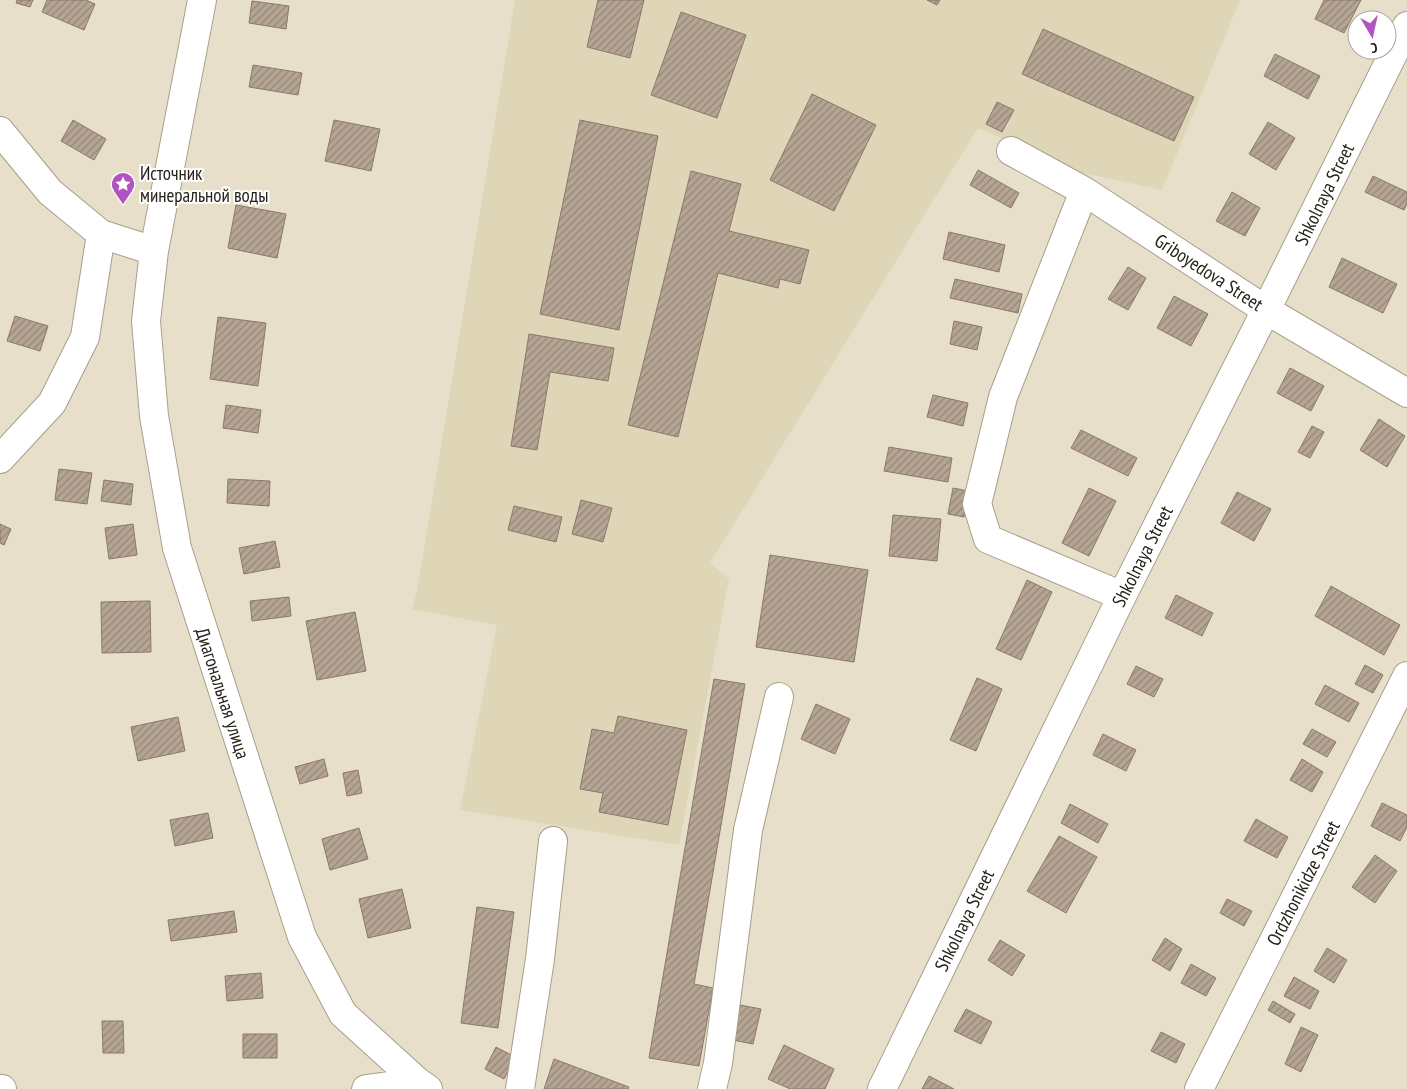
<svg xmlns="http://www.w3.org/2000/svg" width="1407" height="1089" font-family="'PT Sans Narrow',sans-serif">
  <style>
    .built { fill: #dfd6b8 }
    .building { fill: url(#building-hatch); stroke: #897969 }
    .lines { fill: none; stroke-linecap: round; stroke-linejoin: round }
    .minor-casing { stroke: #a69f8a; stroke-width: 30 }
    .minor { stroke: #fff; stroke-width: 28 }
    .labels { text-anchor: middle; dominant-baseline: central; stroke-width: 4; stroke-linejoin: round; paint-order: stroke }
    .poi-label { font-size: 19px; fill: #25221a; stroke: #fff; text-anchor: start }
    .street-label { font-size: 19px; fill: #25221a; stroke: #fff }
  </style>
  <defs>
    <pattern id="building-hatch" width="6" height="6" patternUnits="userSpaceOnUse" patternTransform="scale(1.25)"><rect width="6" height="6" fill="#b6a594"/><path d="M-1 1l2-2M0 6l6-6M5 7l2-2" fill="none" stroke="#948678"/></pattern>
  </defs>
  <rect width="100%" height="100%" fill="#e7dfc9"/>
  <path class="built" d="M515 0H1240L1162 190 1074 171 978 128 710 563 729 579 679 845 460 810 497 625 412 609 417 592Z"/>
  <path class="building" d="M17 0H33L30 7 16 3Z
    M47 0H86L95 4 84 30 42 12Z
    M598 0H644L630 58 587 47Z
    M927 0H940L937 5Z
    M1324 0H1361L1344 33 1315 19Z
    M252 1 289 6 286 29 249 23Z
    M681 12 746 35 717 118 651 95Z
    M1043 29 1194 97 1174 141 1022 74Z
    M1275 54 1320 76 1308 99 1264 76Z
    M253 65 302 73 298 95 249 87Z
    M812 94 876 125 834 211 770 180Z
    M997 102 1014 110 1002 132 986 124Z
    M73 120 106 139 94 160 61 141Z
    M334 120 380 129 371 171 325 161Z
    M580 120 658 136 619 330 540 314Z
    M1268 122 1295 138 1276 170 1249 154Z
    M978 170 1019 193 1011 208 970 185Z
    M691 171 741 184 729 231 809 250 800 284 780 279 778 288 718 273 678 437 628 425Z
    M1373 176 1407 192V204L1404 210 1365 192Z
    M1232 192 1260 208 1245 236 1216 221Z
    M236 205 286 214 277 258 228 248Z
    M949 232 1005 245 999 272 943 259Z
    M1342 258 1397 284 1383 313 1329 287Z
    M1128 267 1146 278 1128 310 1108 299Z
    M955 279 1022 294 1018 313 950 298Z
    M1174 296 1208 314 1191 346 1157 328Z
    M15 316 48 326 40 351 7 341Z
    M218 317 266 323 258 386 210 379Z
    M954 321 982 327 977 350 950 344Z
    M529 334 614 348 608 381 550 372 537 450 511 446Z
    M1290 368 1324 386 1311 411 1277 393Z
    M933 395 968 403 963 426 927 417Z
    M226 405 261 410 258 433 223 428Z
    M1379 419 1405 436 1387 467 1360 450Z
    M1312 426 1324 432 1310 458 1298 452Z
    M1081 430 1137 458 1128 476 1071 448Z
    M889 447 952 458 948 482 884 471Z
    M59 469 92 473 87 504 55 500Z
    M228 479 270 481 269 506 227 503Z
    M104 480 133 484 131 505 101 501Z
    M953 488 968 491 964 517 948 514Z
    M1089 488 1116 501 1089 556 1062 543Z
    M1237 492 1271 509 1254 541 1221 523Z
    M581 500 612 508 603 542 572 534Z
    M514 506 562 517 556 542 508 530Z
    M893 515 941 519 937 561 889 556Z
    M0 524 11 529 4 545 0 543Z
    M133 524 137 555 109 559 105 528Z
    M275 541 280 567 244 574 239 548Z
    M770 555 868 570 854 662 756 647Z
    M1027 580 1052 592 1021 660 996 649Z
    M1331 586 1400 625 1384 655 1315 616Z
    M1176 595 1213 613 1202 636 1165 618Z
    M289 597 291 616 252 621 250 601Z
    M150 601 151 652 102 653 101 602Z
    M355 612 366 671 317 680 306 621Z
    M1365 665 1383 675 1373 693 1355 684Z
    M1136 666 1163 679 1154 697 1127 684Z
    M977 678 1002 689 976 751 950 740Z
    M714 679 745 684 694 984 713 988 699 1066 649 1058Z
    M1325 685 1359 703 1349 722 1315 704Z
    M816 704 850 719 835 754 801 739Z
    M618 716 687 730 668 825 599 812 603 793 580 789 592 729 614 733Z
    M178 717 185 751 138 761 131 727Z
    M1312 729 1336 742 1327 757 1303 744Z
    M1103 734 1136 750 1126 771 1093 755Z
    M324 759 328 776 300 784 295 767Z
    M1302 759 1323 772 1312 792 1290 780Z
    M358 770 362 793 347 796 343 773Z
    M1382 803 1407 815V827L1400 841 1371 826Z
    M1070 804 1108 824 1098 843 1061 823Z
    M208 813 213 838 175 846 170 820Z
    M1256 819 1288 837 1277 858 1244 841Z
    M359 828 368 859 330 870 322 839Z
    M1059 836 1097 857 1066 913 1027 891Z
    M1375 855 1397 871 1375 903 1352 887Z
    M402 889 411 928 368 938 359 899Z
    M1227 899 1252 911 1244 926 1220 913Z
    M477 907 514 912 498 1028 461 1023Z
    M234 911 237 932 171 941 168 920Z
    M1165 938 1182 949 1170 971 1152 960Z
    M1000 940 1025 955 1012 976 988 960Z
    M1327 948 1347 960 1334 983 1314 971Z
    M1191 964 1216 978 1206 996 1181 983Z
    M261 973 263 998 227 1001 225 976Z
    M1294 977 1319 991 1310 1009 1284 996Z
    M1273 1001 1295 1014 1290 1023 1268 1010Z
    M740 1005 761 1009 753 1044 733 1040Z
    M966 1009 992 1022 981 1044 954 1031Z
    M102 1021H123L124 1053H103Z
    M1301 1027 1318 1035 1301 1072 1285 1064Z
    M1161 1032 1185 1044 1176 1063 1151 1051Z
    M243 1034H277V1058H243Z
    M784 1045 834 1069 825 1089H790L768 1079Z
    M496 1047 515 1057 504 1079 485 1069Z
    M554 1059 629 1087 628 1089H544Z
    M929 1076 954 1089H922Z"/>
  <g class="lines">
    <g class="minor-casing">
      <path id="minor" d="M202 0 154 251 146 321 154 416 177 548 302 937 343 1014 418 1082 428 1089
        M0 131 50 192 101 234
        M1011 151 1084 191 1266 310 1407 393
        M1084 191 1003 397 977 504 988 539 1122 596
        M0 459 52 403 85 337 101 234 154 251
        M0 1089H2
        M366 1089 418 1082
        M520 1089 540 959 553 841
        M712 1089 718 1063 748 830 779 697
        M882 1089 1122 596 1266 310 1407 26
        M1199 1089 1407 676"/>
    </g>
    <use href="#minor" class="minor"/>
  </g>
  <defs>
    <g id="sight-pin" transform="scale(1.25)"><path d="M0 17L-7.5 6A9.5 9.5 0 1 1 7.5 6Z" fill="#af54c0" stroke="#fff"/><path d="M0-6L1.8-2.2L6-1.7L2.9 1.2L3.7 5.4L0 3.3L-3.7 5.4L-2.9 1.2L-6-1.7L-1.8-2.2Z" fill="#fff"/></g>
  </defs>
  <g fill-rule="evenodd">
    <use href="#sight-pin" x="123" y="184"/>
  </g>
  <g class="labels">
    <g class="poi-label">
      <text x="140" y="173">Источник<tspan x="140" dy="22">минеральной воды</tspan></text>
    </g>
    <g class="street-label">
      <text transform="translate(1324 194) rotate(-64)">Shkolnaya Street</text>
      <text transform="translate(1209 272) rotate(33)">Griboyedova Street</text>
      <text transform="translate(1142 556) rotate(-63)">Shkolnaya Street</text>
      <text transform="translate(223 693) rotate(72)">Диагональная улица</text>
      <text transform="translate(1303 883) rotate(-63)">Ordzhonikidze Street</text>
      <text transform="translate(964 920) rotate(-64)">Shkolnaya Street</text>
    </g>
  </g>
  <g transform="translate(1372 35) rotate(171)"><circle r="24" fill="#ffffff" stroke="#a8a7a3"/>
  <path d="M0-4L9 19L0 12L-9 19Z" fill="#af54c0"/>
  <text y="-8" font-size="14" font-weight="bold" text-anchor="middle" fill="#25221a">С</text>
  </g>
</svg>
